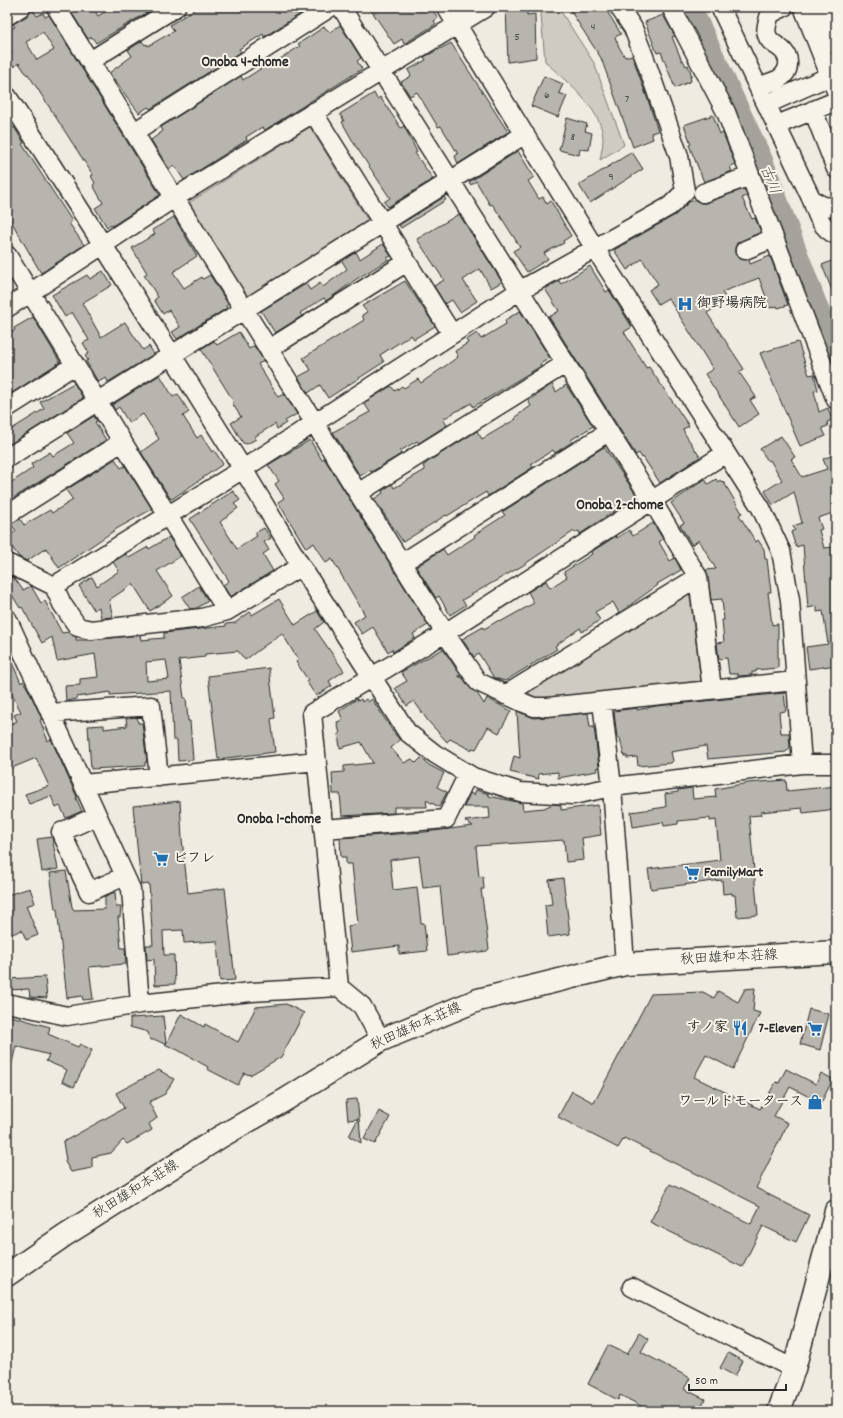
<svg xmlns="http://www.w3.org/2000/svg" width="843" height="1418" font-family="Dekko,'Klee One',sans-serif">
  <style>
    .green { fill: #cfcbc2; stroke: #7d7b76 }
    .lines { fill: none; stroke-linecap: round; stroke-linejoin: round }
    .river { stroke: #a4a29a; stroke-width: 23 }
    .building { fill: #b8b5ae; stroke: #2b2b2b; fill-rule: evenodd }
    .minor-casing { stroke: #2b2b2b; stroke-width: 21 }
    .major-casing { stroke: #2b2b2b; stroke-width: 25 }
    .highway-casing { stroke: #2b2b2b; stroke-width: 25 }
    .minor { stroke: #f7f3e8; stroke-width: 18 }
    .major { stroke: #f7f3e8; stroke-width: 22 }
    .highway { stroke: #f7f3e8; stroke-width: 22 }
    .labels { text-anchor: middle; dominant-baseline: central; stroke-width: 4; stroke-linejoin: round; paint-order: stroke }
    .number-label { font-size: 12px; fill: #4e4e4c }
    .poi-label { font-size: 14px; font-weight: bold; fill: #2b2b2b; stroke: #f7f3e8; text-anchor: start }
    .street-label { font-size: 14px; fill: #2b2b2b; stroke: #f7f3e8 }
    .neighbourhood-label { font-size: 15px; font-weight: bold; fill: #2b2b2b; stroke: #f7f3e8 }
    .water-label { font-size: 15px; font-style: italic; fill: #555552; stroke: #f7f3e8 }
  </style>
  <rect width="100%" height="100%" fill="#efebe0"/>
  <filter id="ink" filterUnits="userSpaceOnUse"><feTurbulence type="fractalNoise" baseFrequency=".025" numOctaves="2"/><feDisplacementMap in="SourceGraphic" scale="8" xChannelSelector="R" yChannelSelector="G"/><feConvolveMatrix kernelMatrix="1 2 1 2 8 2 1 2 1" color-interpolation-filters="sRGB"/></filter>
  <g filter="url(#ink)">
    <path class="green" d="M542 7H558L594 63 624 145 600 160C601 153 603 146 603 139 602 107 565 82 545 61L541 15Z
      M310 127 375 232 253 309 187 204Z
      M689 591 701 681 533 700 525 686Z"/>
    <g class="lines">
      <path class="river" d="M690 7 761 159 836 359"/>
    </g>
    <path class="building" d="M31 7 37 16 43 13 45 17 49 15 160 195 112 226 111 224 107 227 95 208 103 203 93 185 95 183 91 176 93 175 28 74 27 75 19 63 14 67 7 57 12 54 7 45V31L15 27 13 24 27 16ZM43 32 54 50 37 60 26 42Z
      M68 7H93L98 16 113 7H156L96 43 92 37 88 39Z
      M198 7H311L264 37 263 34 239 49 241 52 150 109 148 107 139 113 109 73 132 56 128 50 142 41 145 45 147 44 148 46 174 31 170 25Z
      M369 7H431L438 18 434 21 436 24 404 44 402 39 394 44Z
      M506 7H527V15L535 14 536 58 508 62Z
      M568 7H604L610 16 621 34 615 37 619 47 625 57 632 55 650 106 658 131 651 133 653 139 633 147 601 58Z
      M663 15 675 36 672 37 682 61 683 60 686 66 688 65 692 76H690L691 81 675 88 661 52 657 53 645 22Z
      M340 25 361 58 357 61 362 69 265 130 262 127 246 137 247 140 184 180 174 165 169 169 151 140 163 131 161 127 241 76 243 80 276 59 277 61 300 46 298 44 324 27 330 32Z
      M451 43 508 132 458 164 455 156 458 154 441 126 438 127 417 92 410 96 401 82 411 76 408 70 426 60 424 57Z
      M544 76 563 84 559 93 567 96 558 117 531 106Z
      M374 93 377 99 380 97 401 128 404 126 417 152 415 153 433 179 388 207 384 202 390 198 355 145 342 122 344 121 340 114Z
      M713 115 720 134 723 133 735 164 730 167 732 171 704 182 689 145 691 144 684 125Z
      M567 118 587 124 585 131 592 133 589 150 580 149 579 155 559 150Z
      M14 127 24 143 22 144 72 221 69 223 84 245 41 273 7 214V132Z
      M518 151 534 177 528 181 539 199 543 197 547 204 551 201 571 236 563 241 564 243 544 253 548 259 527 272 513 251 520 247 501 217 492 204 490 205 476 181 471 185 469 182Z
      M632 152 643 169 590 203 579 185Z
      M744 189 747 196 742 198 752 219 755 218 761 232 737 243 735 248V254L739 259 749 260 750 264 770 256 788 305 778 308 777 306 770 308 759 278 722 292 727 300 707 313 744 369 739 372 756 397 750 400 759 414 739 427 705 374 713 369 668 298 658 304 649 290 658 284 642 259 627 270 614 250 675 215 689 202 695 200 701 203H706Z
      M444 197 446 200 401 228 399 225Z
      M459 214 502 282 491 288 480 269 463 280 477 301 460 312 452 300 445 304 434 286 444 280 417 239Z
      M174 217 197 256 173 272 184 288 202 277 203 279 210 275 228 304 226 306 227 308 177 339 172 332 180 327 169 310 163 314 154 300 158 297 144 275 147 273 132 248 155 234 152 230Z
      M383 244 391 256 387 258 388 260 358 278 326 301 324 298 300 313 302 316 275 333 261 311 306 284 310 290 320 283 323 287 347 269 342 261 356 252 360 259Z
      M836 259V297L835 298 822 265Z
      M590 266 606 292 609 290 632 327 624 332 645 366 646 368 649 367 689 426 683 429 685 434 700 457 660 483 643 457 642 458 639 453 636 455 549 317 559 311 545 289 559 281 561 284Z
      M103 271 112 285 82 303 101 337 125 322 143 350 149 346 154 354 108 382 106 378 98 382 86 361 88 360 85 356 89 353 83 343 89 340 72 312 65 317 52 295 87 275 90 279Z
      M405 281 435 326 414 339 411 335 380 355 384 362 328 398 320 385 308 393 298 377 311 370 303 358 364 320 362 315 367 312 362 306Z
      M520 311 550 358 540 364 541 366 473 407 471 403 443 419 447 425 419 443 417 441 400 451 401 454 371 472 370 470 360 476 333 432 370 412 364 403 391 386 395 391 402 386 404 388 418 379 421 383 458 357 455 351 468 343 466 340 477 333 481 339 506 324 505 320Z
      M33 317 60 362 7 396V335L15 330 14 328Z
      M239 332 249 349 254 346 264 361 258 364 278 397 284 394 297 414 285 421 286 423 277 429 275 424 254 437 256 439 247 444 243 443 231 423 241 417 232 403 234 402 201 349 214 341 217 345Z
      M798 342 809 375 814 374 818 390 814 391 819 412 828 408 832 420 827 422 828 426 822 428 826 436 800 446 760 353Z
      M160 375 173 397 178 394 189 412 183 416 197 438 201 435 212 452 214 450 223 464 172 499 170 498 141 452 159 439 143 414 129 423 119 407 115 410 112 405Z
      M74 383 83 398 7 446V432L44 409 40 402Z
      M552 384 556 392 566 385 593 426 571 440 572 442 555 453 553 450 531 464 533 467 488 496 486 492 447 516 446 515 403 542 374 499 383 493 382 491 392 484 394 488 425 470 423 466 429 461 477 431 482 439 516 419 515 417 531 406 528 401Z
      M94 416 97 421 95 422 106 440 7 502V485L33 468 31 464 50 452 53 456 74 443 67 433Z
      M781 436 795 457 791 459 802 477 827 469 823 459 836 454V512L818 518 822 529 819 530 824 548 834 547 836 565V665L809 669 806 647 828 644 823 611 817 612V606L808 608 803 545 796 547 791 532 795 530 793 526 802 523 794 492 773 505 765 491 782 480 770 460 768 461 760 449Z
      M310 440 322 460 324 458 428 625 413 634 415 638 393 652 392 649 388 652 373 627 362 634 354 622 365 615 332 559 326 563 314 543 306 548 278 502 284 498 275 484 279 481 268 465Z
      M604 447 637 496 580 534 579 531 575 533 574 531 522 566 462 600 466 605 450 615 439 596 436 598 416 567 443 549 447 555 475 537 474 535 505 515 502 512Z
      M115 459 121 468 125 466 152 509 118 528 59 568 46 548 27 561 19 557 7 540V537L16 531 11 524 20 519 24 525 50 510 52 513 73 500 66 490Z
      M705 479 708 484 716 479 718 482 720 480 722 482 723 481 742 513 739 515 756 542 758 540 764 549 765 559H767L771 592H768L772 625 778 624V668L756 670V672H752V675L738 676V674H729L727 658 719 659 717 643 724 642 722 620H724L722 599 711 600 706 570 716 569 699 540 692 545 680 525 684 523 671 503Z
      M233 491 240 500 234 504 238 508 220 522 237 549 257 536 255 533 264 528 271 538 264 542 269 550 263 554 273 571 230 597 223 585 229 581 190 519Z
      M653 523 663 539 659 542 670 561 675 558 681 570 657 584 658 585 619 613 613 602 595 612 600 620 582 632 580 628 555 646 557 649 505 681 494 678 479 654 474 657 462 639 483 627 484 629 499 620 500 622 534 603 528 592 546 581 550 588 567 577 564 572 592 554 591 552 616 536 617 538 629 530 633 536Z
      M169 537 181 556 157 571 173 596 150 611 133 584 109 600 113 617 101 618 99 607 94 610 79 586 92 577 97 586 119 571 113 562 126 554 129 558 148 547 149 549Z
      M7 575 15 579 23 590 31 586 41 603 45 601 62 633 69 632 76 637V640H92L140 635 141 640 164 638V633L226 626V624L235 623 250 612 252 615 279 599 295 625 317 611 324 622 315 629 344 671 329 681 332 686 316 696 306 681 308 680 296 662 298 660 282 633 245 660 238 651 205 654V657L179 660 184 698H186L188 721H190L193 760 178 761 177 740H173L171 691 110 695V692L77 697V699L66 701 65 686 80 685V679L98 677 95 654 57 661 52 637 42 643 22 607 20 608 7 587ZM166 660 169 679 147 681 146 662Z
      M199 586 208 601 197 608 190 609 182 597Z
      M443 649 461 676H458L463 678 470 688 477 693 484 704 487 698 511 711 499 733 488 727 476 749 472 748 471 750 450 739 447 742 428 721 414 701 407 706 395 688 407 681 401 672Z
      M7 651 21 683 23 681 29 691 42 719 40 720 48 741 51 739 77 797 76 798 82 811 66 818 60 806 56 808 51 796 29 804 25 794 49 786 36 758 7 770V726L17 721 14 715 21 712 7 685Z
      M269 668 275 718 271 719 275 752 218 759 208 676Z
      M784 693 786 711 779 712 781 733H789L790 747 786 752 708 759 706 746 671 752 673 761 671 763 638 766 637 757 627 758V756H624L620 738H617L614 711 637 708V710L656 706Z
      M357 699 358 701 361 699 362 702 366 699 368 702 372 699 394 733 400 740 391 748 404 763 412 759 416 763 421 758 429 765 444 773 437 787 447 792 439 807 426 800 427 807H394V813L342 816 340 794H333L332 773 344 772V766L373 763 361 742 340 748 338 734H340L337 722 343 720 339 711Z
      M517 711 534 718 588 713 590 727H594L599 767 596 768 597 771 558 778V772L538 774 539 779 510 772 514 756 520 758Z
      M137 717 138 723H142L147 762H145V766L91 769 88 726 104 725V729L127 726 126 718Z
      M786 780 787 791 836 786V809L803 813 802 808 761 812V815L749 816 758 915 737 917 735 895H732V893L723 894 722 880 651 889 648 869 720 860 716 820 710 821V818L678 821V824L664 826 663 822 633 827 631 812 666 807 665 794 678 792V790L692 788 693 799 716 797 715 789 748 783Z
      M476 790 489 794V796L522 803 523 810 544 808 553 804 561 805V810L598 805 601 835 582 838 584 860 566 862 564 840 476 846 479 877 483 876 484 889H481L489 949 487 951 447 956 440 886 423 888 419 856 390 860 393 890 417 887 421 923H424L427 951 399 954V946L351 952 348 926 358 924 352 864H346V857H341L340 838 425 832 473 826 465 821 490 818 489 807H464L470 793 474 795Z
      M180 801 182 839 188 893 225 888 235 980 220 981 217 941 184 943 183 930 163 931 164 955H174L175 984 155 985 154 959 147 960 146 945H153L149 884 141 885 133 806Z
      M52 837 58 869 42 872 37 839Z
      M66 871 72 907 74 910 105 909V896L115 892 116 907H121L120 917H118L121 948H125L126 964 89 967 93 999 83 1000 82 996 67 998 57 909H55L50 873Z
      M563 878 570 934 548 937 545 905 552 904 549 880Z
      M30 888 35 903 26 906 38 935 26 940 22 930 7 936V895Z
      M45 977 47 998 30 997 29 989 7 990V979Z
      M755 988 753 1011 760 1013 733 1069 706 1055 694 1077 760 1109 776 1082 779 1083 786 1069 816 1084 821 1073 833 1079 821 1103 790 1087 774 1116 788 1123 756 1188 809 1215 796 1242 763 1226 742 1267 650 1222 670 1184 751 1224 760 1206 624 1138 618 1148 558 1117 572 1091 594 1103 651 994 703 992 714 998 718 991 738 1002 745 989Z
      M286 1004 304 1013 281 1057 250 1075 244 1073 238 1085 207 1069 208 1067 176 1049H175L156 1040H150L148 1032 130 1027V1018L163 1016 166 1044 181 1014 204 1027 205 1024 238 1042 256 1007Z
      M809 1009 829 1014 820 1050 800 1044Z
      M7 1015 50 1027 48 1034 78 1047 80 1044 92 1050 74 1087 62 1081 67 1070 46 1061 49 1055 16 1046 11 1067H7Z
      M159 1070 174 1079 165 1094 149 1102 157 1118 149 1124 152 1130 127 1144 123 1140 111 1153 92 1157V1168L71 1172 65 1162 66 1160 63 1142 124 1108 116 1093Z
      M357 1099 359 1117 361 1143 349 1136 358 1119 348 1120 346 1100Z
      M379 1111 390 1117 375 1144 364 1139Z
      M639 1333 648 1339 641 1352 690 1378 684 1389 705 1399 699 1411H651L620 1395 618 1400 588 1384 608 1345 627 1354Z
      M728 1353 743 1361 735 1376 720 1368Z"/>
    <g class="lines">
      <g class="minor-casing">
        <path id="minor" d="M56 7 445 633 478 682 524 703 534 707H547L795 681
          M341 7 651 499 698 577 712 689
          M446 7 594 247 761 508 781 551 790 600 802 764
          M671 7 726 112 836 400
          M720 7 812 200 823 206 836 207
          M803 7 836 91
          M7 16 21 7
          M807 16 827 7
          M813 32 836 22
          M819 47 836 40
          M90 61 176 7
          M759 87C765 84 773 82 779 79 791 71 791 56 780 48 775 44 769 42 767 35 765 29 768 21 770 14L784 7
          M7 96 103 245 243 469 301 566 407 732 435 754 473 777 520 792 573 795 612 787 802 764H836
          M767 104 830 76
          M813 110 836 169
          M313 112 452 334
          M777 125 836 101
          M134 132 331 7
          M703 193 750 176
          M812 200C817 215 821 228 836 235
          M745 250 774 238
          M7 255 227 611
          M7 308 174 198 486 7
          M269 349 407 262
          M7 408 75 365
          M7 458 525 134
          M358 493 565 364
          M7 515 122 442
          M7 563 54 586 62 604 78 627 91 630 202 618 227 611 301 566
          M402 563 608 432
          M54 586 243 469 519 291 670 206 685 191 679 156 645 59 633 28 619 7
          M7 618 131 889 140 1004
          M505 695 698 577
          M602 702 612 787 625 964
          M50 713 151 706 159 777
          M83 784 317 761
          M97 816 61 832 89 892 125 876
          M324 829 446 819 468 774
          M339 987 312 713 445 633 726 453
          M7 1003 67 1016 140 1004 251 992 339 987 362 1006 381 1040
          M632 1287 794 1369"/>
      </g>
      <g class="major-casing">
        <path id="major" d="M7 1275 65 1235 220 1137 285 1100 381 1040 478 1000 625 964 836 952"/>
      </g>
      <g class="highway-casing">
        <path id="highway" d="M779 1411 794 1369 836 1211"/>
      </g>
      <use href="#minor" class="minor"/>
      <use href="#major" class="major"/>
      <use href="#highway" class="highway"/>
    </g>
  </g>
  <defs>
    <g id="hospital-bare" transform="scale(1.2)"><path d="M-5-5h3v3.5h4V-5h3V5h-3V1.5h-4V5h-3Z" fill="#1f6fb2" stroke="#f7f3e8" stroke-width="2.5" paint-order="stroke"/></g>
    <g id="supermarket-bare" transform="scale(1.2)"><path d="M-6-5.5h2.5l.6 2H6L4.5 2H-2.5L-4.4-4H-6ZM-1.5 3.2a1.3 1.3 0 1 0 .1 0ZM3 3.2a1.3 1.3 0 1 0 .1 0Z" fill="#1f6fb2" stroke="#f7f3e8" stroke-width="2.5" paint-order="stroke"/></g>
    <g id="restaurant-bare" transform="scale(1.2)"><path d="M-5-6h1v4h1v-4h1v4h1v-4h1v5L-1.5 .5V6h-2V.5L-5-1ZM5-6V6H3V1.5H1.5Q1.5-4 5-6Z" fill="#1f6fb2" stroke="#f7f3e8" stroke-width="2.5" paint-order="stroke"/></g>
    <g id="shop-bare" transform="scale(1.2)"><path d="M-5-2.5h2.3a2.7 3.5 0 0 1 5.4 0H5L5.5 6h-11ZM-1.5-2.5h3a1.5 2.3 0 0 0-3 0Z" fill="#1f6fb2" stroke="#f7f3e8" stroke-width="2.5" paint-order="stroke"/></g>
  </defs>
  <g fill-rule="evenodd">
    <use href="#hospital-bare" x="685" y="304"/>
    <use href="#supermarket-bare" x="161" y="859"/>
    <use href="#supermarket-bare" x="692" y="873"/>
    <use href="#restaurant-bare" x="740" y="1028"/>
    <use href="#supermarket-bare" x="815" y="1029"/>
    <use href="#shop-bare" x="815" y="1102"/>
  </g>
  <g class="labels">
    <g class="number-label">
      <text x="593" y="27">4</text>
      <text x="517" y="37">5</text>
      <text x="547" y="95">6</text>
      <text x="627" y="99">7</text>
      <text x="573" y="137">8</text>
      <text x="611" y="177">9</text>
    </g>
    <g class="poi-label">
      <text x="697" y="304">御野場病院</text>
      <text x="173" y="859">ビフレ</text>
      <text x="704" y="873">FamilyMart</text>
      <text x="728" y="1028" text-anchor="end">すノ家</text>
      <text x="803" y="1029" text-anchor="end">7-Eleven</text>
      <text x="803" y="1102" text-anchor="end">ワールドモータース</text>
    </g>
    <g class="street-label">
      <text transform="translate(729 958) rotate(-3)">秋田雄和本荘線</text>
      <text transform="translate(416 1027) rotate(-24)">秋田雄和本荘線</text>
      <text transform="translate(136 1190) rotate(-32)">秋田雄和本荘線</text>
    </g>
    <g class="neighbourhood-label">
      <text x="245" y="63">Onoba 4-chome</text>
      <text x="620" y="506">Onoba 2-chome</text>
      <text x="279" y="820">Onoba 1-chome</text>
    </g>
    <g class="water-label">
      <text transform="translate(769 180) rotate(69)">古川</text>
    </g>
  </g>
  <rect width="843" height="1418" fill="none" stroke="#f7f3e8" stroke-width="24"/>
  <rect x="12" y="12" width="819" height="1394" fill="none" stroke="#2b2b2b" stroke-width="1.5" filter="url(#ink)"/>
  <path d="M689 1384v6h97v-6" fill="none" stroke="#2b2b2b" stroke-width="2"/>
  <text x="695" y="1384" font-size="12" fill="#2b2b2b" stroke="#f7f3e8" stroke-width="3" paint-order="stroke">50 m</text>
</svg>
